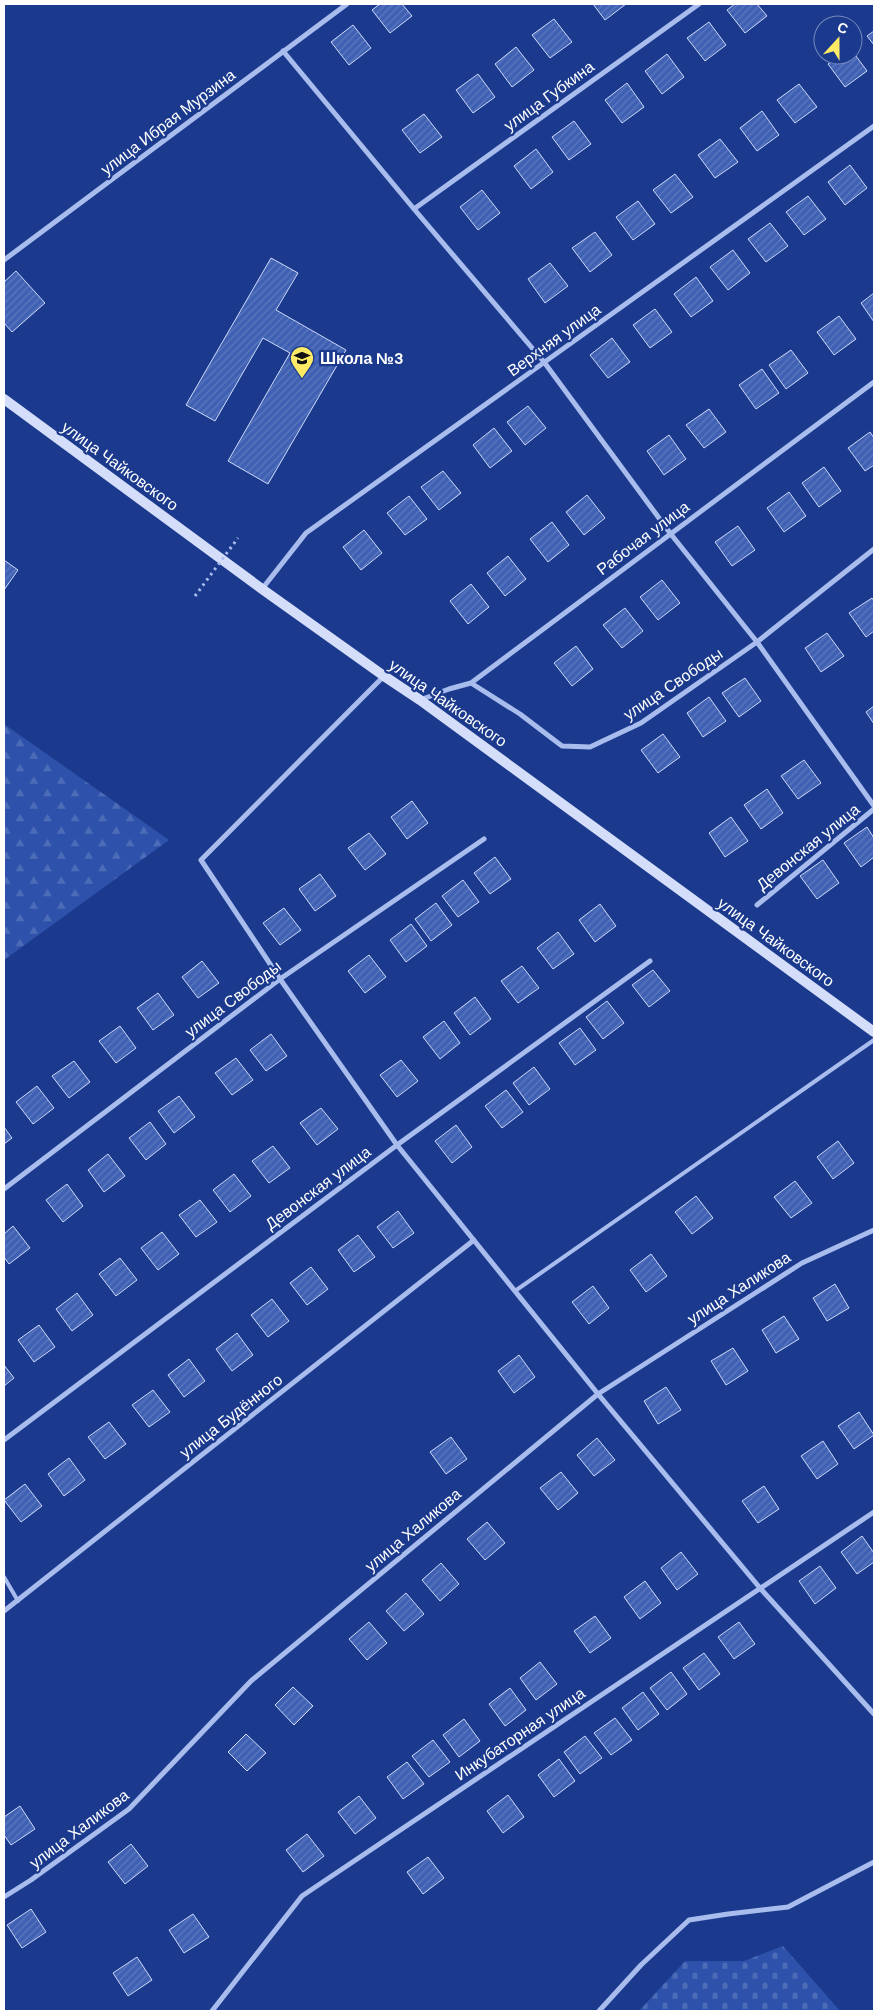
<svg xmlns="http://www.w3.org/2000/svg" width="878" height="2015" font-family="'DM Sans',sans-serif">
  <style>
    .forest { fill: url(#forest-firs) }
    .cemetery { fill: url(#cemetery-stones) }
    .building { fill: url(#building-hatch); stroke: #cddafa }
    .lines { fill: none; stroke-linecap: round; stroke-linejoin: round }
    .service { stroke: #a8bced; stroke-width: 4 }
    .minor { stroke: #a8bced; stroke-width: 5 }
    .secondary { stroke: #d4defa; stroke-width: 10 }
    .path-bridge { stroke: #a8bced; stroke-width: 3; stroke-dasharray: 2.5 4; stroke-linecap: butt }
    .labels { text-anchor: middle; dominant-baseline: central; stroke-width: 4.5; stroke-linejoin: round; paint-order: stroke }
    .street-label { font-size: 16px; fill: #fff; stroke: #1b3a8d }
    .poi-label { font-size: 16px; font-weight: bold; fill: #fff; stroke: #1b3a8d; text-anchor: start }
  </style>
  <defs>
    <pattern id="forest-firs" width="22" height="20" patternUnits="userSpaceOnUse" patternTransform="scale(1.25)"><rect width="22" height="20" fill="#2e52ab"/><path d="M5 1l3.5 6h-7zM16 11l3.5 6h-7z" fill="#4d6cb8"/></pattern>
    <pattern id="cemetery-stones" width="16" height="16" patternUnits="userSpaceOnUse" patternTransform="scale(1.25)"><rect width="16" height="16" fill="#2e52ab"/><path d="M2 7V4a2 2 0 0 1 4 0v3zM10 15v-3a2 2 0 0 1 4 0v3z" fill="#4d6cb8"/></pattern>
    <pattern id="building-hatch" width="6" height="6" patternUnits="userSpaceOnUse" patternTransform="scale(1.25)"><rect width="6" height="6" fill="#3f60b3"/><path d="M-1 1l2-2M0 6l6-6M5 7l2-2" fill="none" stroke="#5c78be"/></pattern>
  </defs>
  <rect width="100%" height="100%" fill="#1b3a8d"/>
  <path class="forest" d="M4 724 169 840 4 960Z"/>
  <path class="cemetery" d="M783 1946 840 2011H639L685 1961H744Z"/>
  <path class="building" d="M380 4H402L412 16 390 33 372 10Z
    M593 4H626L605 20Z
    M735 4H757L767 16 745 33 727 10Z
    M554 19 572 42 550 58 532 35Z
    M709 22 726 45 705 61 687 38Z
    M353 25 371 48 349 65 331 42Z
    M874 31V45L867 36Z
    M516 47 534 70 512 87 495 64Z
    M853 52 867 71 845 87 828 64 840 55H853Z
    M667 54 684 77 662 94 645 71Z
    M478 74 495 97 473 113 456 90Z
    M627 83 644 107 622 123 605 100Z
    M799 84 817 107 795 123 777 100Z
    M762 111 779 135 757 151 740 128Z
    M424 114 442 137 420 153 402 130Z
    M574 121 591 144 569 160 552 137Z
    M720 139 738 162 715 178 698 155Z
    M536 149 553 172 531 189 514 166Z
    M850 165 867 188 845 205 828 182Z
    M675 174 693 197 671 213 653 190Z
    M482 190 500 213 478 230 460 207Z
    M808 196 826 219 804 235 786 212Z
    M638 201 655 224 633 240 616 217Z
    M770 223 788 246 766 262 748 239Z
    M595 232 612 255 590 272 572 248Z
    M733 250 750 273 728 290 710 267Z
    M271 258 298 273 276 310 346 350 268 484 228 461 290 353 263 338 215 421 186 405Z
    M550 263 568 286 545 303 528 279Z
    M16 271 45 303 12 332 4 323V282Z
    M696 277 713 301 691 317 674 294Z
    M874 293V322L861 303Z
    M655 309 672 332 650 348 633 325Z
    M839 316 856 339 834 355 817 332Z
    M612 338 630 362 608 378 590 355Z
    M791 350 808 373 786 389 769 365Z
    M762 369 779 393 756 409 739 385Z
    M528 406 546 428 525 445 507 422Z
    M709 409 726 432 704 448 686 425Z
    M494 428 512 451 490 468 473 445Z
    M870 432 874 438V465L865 471 848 448Z
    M669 435 686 459 664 475 647 451Z
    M824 467 841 491 819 507 802 483Z
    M443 471 461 493 439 510 421 487Z
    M789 492 806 516 784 532 767 508Z
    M587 495 605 518 584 535 566 512Z
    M409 496 427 519 405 535 387 513Z
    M552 522 569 545 548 562 530 539Z
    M738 526 755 550 732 566 715 542Z
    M364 530 382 553 361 570 343 547Z
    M508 556 526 579 505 596 487 573Z
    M4 560 18 570 4 590Z
    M662 580 680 603 658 620 640 597Z
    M471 584 489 607 468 624 450 601Z
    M872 598 874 601V631L866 637 849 613Z
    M625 608 643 631 622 648 603 625Z
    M827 633 844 656 821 672 805 648Z
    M576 646 593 669 572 686 554 663Z
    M745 678 761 701 739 717 722 693Z
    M709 697 726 721 703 737 687 713Z
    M874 706V724L866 712Z
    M663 734 680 757 658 773 641 750Z
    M804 760 821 783 798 799 781 776Z
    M767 789 783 813 761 829 744 805Z
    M412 801 428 823 407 839 391 817Z
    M731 817 748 841 725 857 709 833Z
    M867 827 874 838V857L861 867 844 843Z
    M369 833 386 854 365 870 348 848Z
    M495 857 511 879 490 894 474 873Z
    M823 860 839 883 817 899 800 876Z
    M320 874 336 896 315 911 299 889Z
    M463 880 479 902 458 917 442 896Z
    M436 903 452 925 431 941 415 919Z
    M600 904 616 926 595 942 579 920Z
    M284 908 301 930 280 945 263 923Z
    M411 924 427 946 406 962 390 940Z
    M558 932 574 954 553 969 537 948Z
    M369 955 386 977 365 993 348 971Z
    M202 961 219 983 198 998 182 977Z
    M522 966 539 988 518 1003 501 981Z
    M653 970 670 991 649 1007 632 985Z
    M158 993 174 1015 153 1030 137 1008Z
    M475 997 491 1019 470 1035 454 1013Z
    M607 1001 624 1023 603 1039 586 1017Z
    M444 1021 460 1043 440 1059 423 1037Z
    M120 1026 136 1048 116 1063 99 1041Z
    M580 1028 596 1050 575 1065 559 1043Z
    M271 1034 287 1056 266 1071 250 1050Z
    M236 1058 253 1080 232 1095 215 1073Z
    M401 1060 418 1081 397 1097 380 1075Z
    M74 1061 90 1082 69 1098 52 1076Z
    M534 1067 550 1089 529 1105 513 1083Z
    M37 1086 54 1108 33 1124 16 1102Z
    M506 1090 523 1112 502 1128 485 1106Z
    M179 1096 195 1117 174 1133 158 1111Z
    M321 1108 338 1129 317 1145 300 1123Z
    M150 1122 166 1144 146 1160 129 1138Z
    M456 1125 472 1147 452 1163 435 1141Z
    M4 1127 12 1138 4 1144Z
    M838 1141 854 1163 833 1179 817 1157Z
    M273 1146 290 1168 269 1183 252 1161Z
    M108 1154 125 1176 104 1192 88 1170Z
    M234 1174 251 1196 230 1212 213 1190Z
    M795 1181 812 1203 791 1218 774 1197Z
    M67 1184 83 1206 63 1222 46 1200Z
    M696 1196 713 1218 692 1234 675 1212Z
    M200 1200 217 1222 196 1237 179 1215Z
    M398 1211 414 1233 393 1248 377 1227Z
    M13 1226 30 1248 9 1264 4 1257V1234Z
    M162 1232 179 1254 158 1270 141 1248Z
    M358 1235 375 1257 354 1272 338 1250Z
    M651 1254 667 1276 646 1292 630 1270Z
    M120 1258 137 1280 116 1296 99 1274Z
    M311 1267 328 1289 307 1305 290 1283Z
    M835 1284 849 1308 827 1321 813 1298Z
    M593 1286 609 1308 589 1324 572 1302Z
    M77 1293 93 1315 72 1331 56 1309Z
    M272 1299 289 1321 268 1337 251 1315Z
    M784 1316 799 1339 776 1353 762 1330Z
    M39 1325 55 1347 34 1362 18 1340Z
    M237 1333 253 1355 232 1371 216 1349Z
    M733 1348 748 1371 726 1385 711 1361Z
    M519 1355 535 1377 514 1393 498 1371Z
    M189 1359 205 1381 184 1397 168 1375Z
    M4 1365 14 1378 4 1386Z
    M666 1387 681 1410 658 1424 644 1401Z
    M153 1390 170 1412 149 1427 132 1405Z
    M859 1412 874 1435 854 1449 838 1426Z
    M109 1422 126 1444 105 1459 88 1437Z
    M451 1437 467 1459 446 1474 430 1452Z
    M597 1438 615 1460 594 1476 577 1455Z
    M823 1441 838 1464 817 1479 801 1456Z
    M69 1458 85 1480 64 1496 48 1474Z
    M561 1472 578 1493 558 1510 540 1488Z
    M25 1484 42 1506 21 1522 4 1500Z
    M764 1486 779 1509 758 1523 742 1501Z
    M487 1522 505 1543 485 1560 467 1539Z
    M862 1536 874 1553V1562L857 1574 841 1552Z
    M681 1552 698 1574 677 1590 661 1568Z
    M441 1563 459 1584 440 1601 422 1580Z
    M820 1566 836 1588 815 1604 799 1581Z
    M645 1581 661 1603 640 1619 624 1597Z
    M406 1593 424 1614 404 1631 386 1611Z
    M595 1616 611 1638 590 1653 574 1631Z
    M369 1622 387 1643 367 1660 349 1639Z
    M739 1622 755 1644 734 1659 718 1637Z
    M704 1653 720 1674 699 1690 683 1668Z
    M540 1662 557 1684 536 1700 520 1678Z
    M671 1672 687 1694 667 1710 650 1688Z
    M293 1687 313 1706 294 1725 275 1705Z
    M510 1688 526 1710 505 1726 489 1704Z
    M643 1692 659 1714 638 1730 622 1708Z
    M615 1718 632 1740 611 1755 594 1733Z
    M464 1719 480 1741 459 1757 443 1735Z
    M246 1734 266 1753 247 1771 228 1752Z
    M585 1736 602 1758 580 1774 564 1752Z
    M433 1740 450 1762 429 1777 412 1756Z
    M559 1759 575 1781 554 1797 538 1775Z
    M407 1762 424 1784 403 1799 387 1777Z
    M508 1795 524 1817 503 1833 487 1811Z
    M359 1796 376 1818 355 1834 338 1812Z
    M20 1806 35 1829 11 1845 4 1835V1817Z
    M307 1834 324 1856 303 1872 286 1850Z
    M131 1844 148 1866 125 1884 108 1862Z
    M428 1857 444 1878 423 1894 407 1872Z
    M31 1909 46 1932 22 1948 7 1925Z
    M193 1914 209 1937 184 1953 169 1930Z
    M137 1957 152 1980 128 1996 113 1973Z"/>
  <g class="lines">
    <path class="service" d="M515 1291 874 1040
      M4 1577 18 1601"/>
    <path class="minor" d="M283 51 414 209 544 362 670 533 757 642 874 806
      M414 209 699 4
      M4 260 347 4
      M262 589 306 533 874 126
      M384 676 201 860 280 979 397 1145 598 1394 760 1588 874 1714
      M471 683 520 714 562 746 590 747 641 723 757 642 874 549
      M420 700 449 689 471 683 874 382
      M757 905 874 809
      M4 1189 280 979 484 839
      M4 1440 397 1145 650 961
      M4 1611 474 1240
      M4 1897 31 1880 129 1809 251 1681 598 1394 802 1263 874 1230
      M212 2011 302 1896 874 1512
      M599 2011 641 1965 689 1920 728 1914 788 1907 874 1862"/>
    <path class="secondary" d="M4 399 262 589 384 676 420 700 874 1032"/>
    <path class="path-bridge" d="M195 596 238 538"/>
  </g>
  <defs>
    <g id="school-pin" transform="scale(1.25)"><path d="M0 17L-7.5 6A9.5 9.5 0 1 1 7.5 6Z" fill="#feeb65" stroke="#1b3a8d"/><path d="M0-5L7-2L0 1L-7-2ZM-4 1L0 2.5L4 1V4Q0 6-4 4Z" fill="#111"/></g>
  </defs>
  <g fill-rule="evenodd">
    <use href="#school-pin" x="302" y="358"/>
  </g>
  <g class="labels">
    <g class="street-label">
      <text transform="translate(549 96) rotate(-36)">улица Губкина</text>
      <text transform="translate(168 122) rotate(-37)">улица Ибрая Мурзина</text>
      <text transform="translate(554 340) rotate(-36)">Верхняя улица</text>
      <text transform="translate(120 466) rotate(36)">улица Чайковского</text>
      <text transform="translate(643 538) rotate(-37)">Рабочая улица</text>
      <text transform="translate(673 684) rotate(-34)">улица Свободы</text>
      <text transform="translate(448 703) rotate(35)">улица Чайковского</text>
      <text transform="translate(808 847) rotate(-39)">Девонская улица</text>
      <text transform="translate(776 942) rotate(36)">улица Чайковского</text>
      <text transform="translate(233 999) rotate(-37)">улица Свободы</text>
      <text transform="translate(318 1188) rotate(-37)">Девонская улица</text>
      <text transform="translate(739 1288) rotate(-33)">улица Халикова</text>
      <text transform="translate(231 1416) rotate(-38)">улица Будённого</text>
      <text transform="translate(413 1530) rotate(-40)">улица Халикова</text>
      <text transform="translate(520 1734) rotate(-34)">Инкубаторная улица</text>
      <text transform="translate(79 1829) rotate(-37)">улица Халикова</text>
    </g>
    <g class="poi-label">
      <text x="320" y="358">Школа №3</text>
    </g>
  </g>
  <rect width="878" height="2015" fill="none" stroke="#ffffff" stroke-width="10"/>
  <g transform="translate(838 40) rotate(21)"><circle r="24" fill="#1b3a8d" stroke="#7689bb"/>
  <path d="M0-4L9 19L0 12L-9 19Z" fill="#feeb65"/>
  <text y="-8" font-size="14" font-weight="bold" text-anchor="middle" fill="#ffffff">С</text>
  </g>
</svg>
